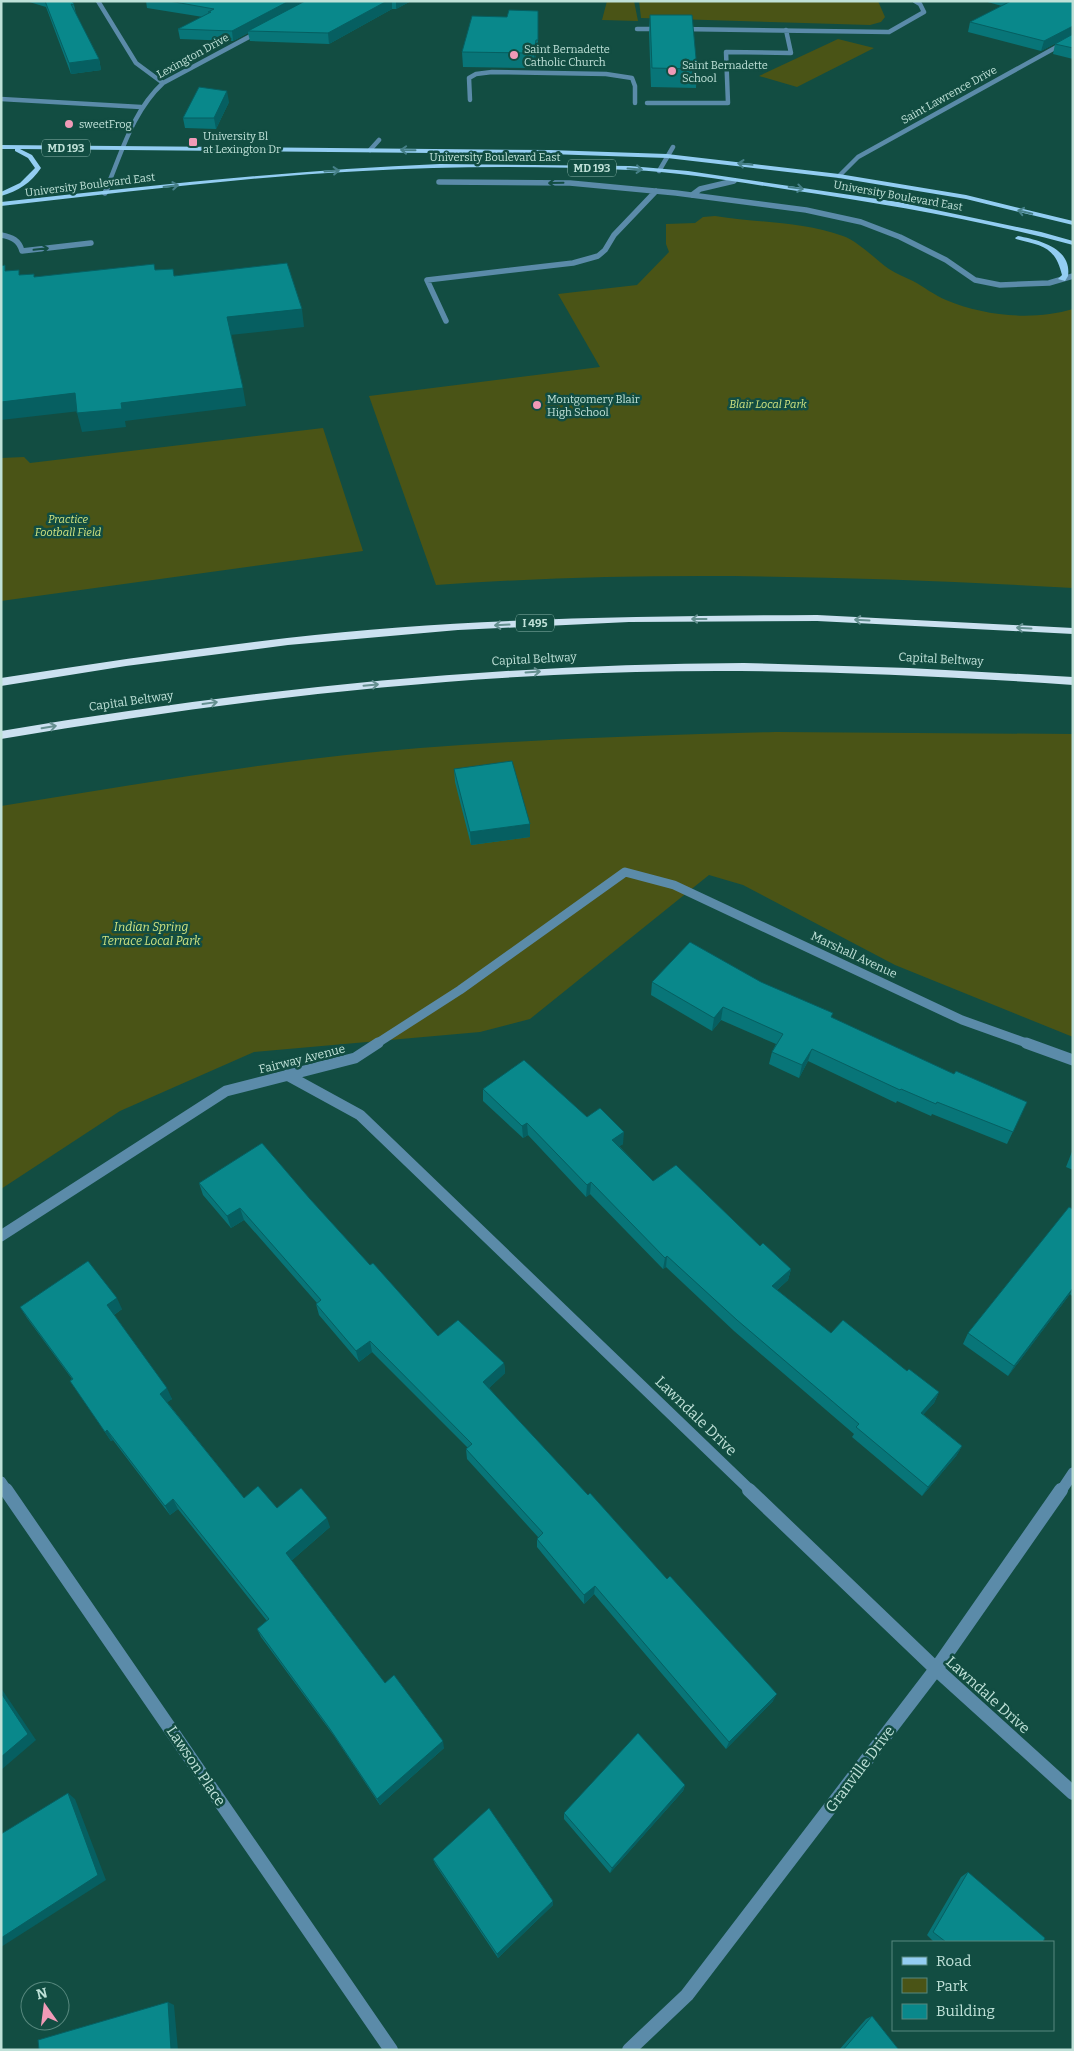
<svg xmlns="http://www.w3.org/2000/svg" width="1074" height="2051" font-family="Bitter,serif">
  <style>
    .green { fill: #4a5416 }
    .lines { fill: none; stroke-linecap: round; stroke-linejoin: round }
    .lane-far1 { stroke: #5b8ba9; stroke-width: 4.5 }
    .lane { stroke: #5b8ba9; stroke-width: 5.5 }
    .street-far4 { stroke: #5b8ba9; stroke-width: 4.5 }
    .street-far3 { stroke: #5b8ba9; stroke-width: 5.5 }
    .street-far2 { stroke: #5b8ba9; stroke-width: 9 }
    .street-far1 { stroke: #5b8ba9; stroke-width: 11 }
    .street { stroke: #5b8ba9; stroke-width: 14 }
    .primary { fill: #93cdf2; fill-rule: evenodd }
    .highway { fill: #cbe1f0; fill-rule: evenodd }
    .wall { fill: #087578 }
    .shaded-wall { fill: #065f61 }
    .building { fill: #09888b; stroke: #065f61 }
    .oneway { stroke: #468088 }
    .oneway2 { stroke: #124d42 }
    .oneway3 { stroke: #659090 }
    .poi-dot { fill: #f09ab7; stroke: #124d42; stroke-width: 2 }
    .labels { text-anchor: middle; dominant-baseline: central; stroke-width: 5; stroke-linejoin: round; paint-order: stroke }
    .far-poi-label { font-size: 11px; fill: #bfe1d8; stroke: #124d42; text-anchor: start }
    .far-street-label { font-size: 11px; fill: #bfe1d8; stroke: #124d42 }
    .shield { fill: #124d42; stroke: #8bb5ab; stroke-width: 1 }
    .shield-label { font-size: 11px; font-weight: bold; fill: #bfe1d8 }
    .far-park-label { font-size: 11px; font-style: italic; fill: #d1e381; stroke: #124d42 }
    .street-label { font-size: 12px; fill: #bfe1d8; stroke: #124d42 }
    .park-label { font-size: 12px; font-style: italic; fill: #d1e381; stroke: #124d42 }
    .near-street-label { font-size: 15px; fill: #bfe1d8; stroke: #124d42 }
  </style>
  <rect width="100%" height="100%" fill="#124d42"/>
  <path class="green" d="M607 1H634L638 21 602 20Z
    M639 1H878L885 17 881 22 870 25 641 18Z
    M838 39 874 48 797 87 759 76Z
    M715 216C758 223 801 221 843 236 859 242 875 259 889 269 897 274 905 277 913 281 924 287 934 295 946 300 984 316 1033 321 1073 309V588C860 576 648 570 436 585L369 396 600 367 558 294 637 285 669 252 666 244V224L695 223 703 217Z
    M323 428 363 551 1 601V458L24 457 30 463Z
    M775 732 1073 734V1037L895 965 743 885 709 875 530 1019 480 1032 254 1052 120 1111 1 1189V806C140 784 279 759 420 748 538 739 657 735 775 732Z"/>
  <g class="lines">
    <path class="lane-far1" d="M637 29H663
      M680 29 889 32 924 12 920 4 915 1
      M1 99 141 107
      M470 100 469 78 476 74 492 72 606 74 632 78 635 86V103
      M647 103H728L726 52 791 53 786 30
      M370 150 379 140
      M659 171 673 147"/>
    <path class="lane" d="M439 182 570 183 676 193 806 210 861 222 900 237 946 260 975 280 1000 285 1049 283 1073 276
      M692 195 700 189 734 181
      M1 235C12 237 19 240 22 251L91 243
      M446 321 427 280 573 263 598 256 605 250 614 235 656 191"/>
    <path class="street-far4" d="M98 1 136 63 163 83
      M839 176 858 157 1073 38
      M110 180C124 145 135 109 163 83L260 31"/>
    <path class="street-far3" d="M105 193 111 179"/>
    <path class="street-far2" d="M376 1044 460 990 625 872 674 885 962 1020 1029 1044"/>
    <path class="street-far1" d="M1026 1043 1073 1060
      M287 1075 360 1115 751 1491
      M1 1236 226 1091 355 1058 378 1043
      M1 1482 7 1491
      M1061 1491 1073 1473"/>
    <path class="street" d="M6 1490 391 2050
      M749 1490 936 1669 1073 1793
      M629 2050 687 1995 936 1669 1061 1490"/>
    <path class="primary" d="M1 145 549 150 667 154 839 174 966 195 1073 221V225L966 199 839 178 667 158 549 154 20 149 32 155 41 168C31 183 18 191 1 196V192L20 183 35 168 28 158 15 151V149H1Z
      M440 164 630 166 688 171 898 202 1041 232 1073 241V245C980 220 886 204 791 190 737 182 683 172 629 170 541 166 451 166 363 171 242 177 122 193 1 206V202C147 186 293 170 440 164Z
      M1018 236C1039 240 1072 248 1068 276L1065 281 1058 279 1062 275C1055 246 1042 246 1016 239L1015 238Z"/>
    <path class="highway" d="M817 615 1073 628V634L817 621 629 622 458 630 288 645 126 666 1 686V678C96 663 191 649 287 638 463 618 640 616 817 615Z
      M744 663 909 668 1073 677V685C900 673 727 666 554 675 368 684 184 708 1 739V731C248 689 494 664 744 663Z"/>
  </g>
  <path class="wall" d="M26 1H72L74 5 76 14 99 59 101 70 71 74 46 7Z
    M146 1H411L396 9H392L329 44 250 41 248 33 233 41 180 39 178 29 203 17 147 8Z
    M984 1H1073V59L1053 54 1055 44 1058 42 1041 51 968 32 970 22 1002 6Z
    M538 11V54H536L534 65H529L528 68 463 67 462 52 507 17Z
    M650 15 697 69 696 88 651 87 649 33Z
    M229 102 216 129 185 128 183 118Z
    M454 769 530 824V837L471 845 455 782Z
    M652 982H761L832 1018 954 1074 1027 1102 1007 1144 932 1114 931 1116 897 1101 896 1103 808 1061 799 1078 769 1064 772 1052 776 1044 721 1020 712 1031 651 995Z
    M483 1089 587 1117 623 1144 619 1146 653 1181 760 1246 791 1269 788 1280 777 1290 831 1333 907 1371 939 1392 934 1403 923 1414 962 1446 956 1456 922 1496 852 1437 854 1434 734 1331 666 1267 663 1269 590 1194 586 1197 528 1135 523 1138 483 1101Z
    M1073 1149V1170L1066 1167Z
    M199 1183 310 1199 370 1265 438 1336 504 1363 505 1373 489 1388 773 1701 726 1749 594 1594 584 1604 537 1547V1539L538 1537 467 1459 466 1449 468 1448 372 1352 359 1362 319 1315 316 1304 317 1303 244 1220 231 1228 203 1195Z
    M1073 1209V1295L1072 1296 1070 1294 1008 1376 963 1344 968 1333Z
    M20 1307 122 1309 114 1315 172 1399 167 1402 244 1498 277 1508 330 1527 291 1561 385 1683 444 1748 380 1805 334 1736 261 1637 257 1629 267 1621 178 1509 170 1515 113 1440 111 1441 77 1391 70 1381 72 1379 27 1318Z
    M685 1785 683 1791 610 1873 564 1819V1813Z
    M433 1859 553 1905 498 1958 435 1864Z
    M968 1872 1043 1942H934L927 1935 961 1877Z
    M872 2016 899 2050H839L866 2019Z"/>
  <path class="shaded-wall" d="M289 1H310L248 31V33L233 41 232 31Z
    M387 1H392V9L329 44 328 33Z
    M396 1H411L396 9Z
    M1073 26V34L1041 51 1044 41Z
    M536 40V54L534 65V51Z
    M99 59 101 70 71 74 69 63Z
    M227 91 229 102 216 129 214 118Z
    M302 309 304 327 230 335 227 317Z
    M243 388 246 406 125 421 126 427 82 432 77 413 121 403Z
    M75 393 80 411 1 420V402Z
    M530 824V837L471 845 470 832Z
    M723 1007 721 1020 712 1031 714 1018Z
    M812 1049 808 1061 799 1078 802 1065Z
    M527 1123 528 1135 523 1138 522 1126Z
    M624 1132 623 1144 611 1152 612 1140Z
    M591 1182 590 1194 586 1197 587 1185Z
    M240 1208 244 1220 231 1228 227 1216Z
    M667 1256 666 1267 663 1269 665 1258Z
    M791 1269 788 1280 769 1297 772 1286Z
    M1073 1288 1070 1294 1008 1376 1014 1366Z
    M117 1298 122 1309 112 1316 107 1305Z
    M370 1341 372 1352 359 1362 356 1351Z
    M504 1363 505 1373 484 1393 483 1382Z
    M167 1388 172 1399 165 1404 160 1394Z
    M939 1392 934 1403 916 1423 921 1413Z
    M107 1430 113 1440 111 1441 105 1432Z
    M962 1446 956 1456 922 1496 928 1487Z
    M173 1499 178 1509 170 1515 165 1506Z
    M327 1518 330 1527 290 1562 286 1553Z
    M595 1586 594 1594 584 1604V1595Z
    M1 1688 36 1740 1 1770Z
    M777 1694 773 1701 726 1749 729 1742Z
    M443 1741 444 1748 380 1805 377 1799Z
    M685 1785 683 1791 610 1873 612 1868Z
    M68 1793 75 1799 106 1880 1 1947V1938Z
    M553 1901V1905L498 1958 497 1954Z
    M168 2002 174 2005 178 2050H171Z"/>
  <path class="building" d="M45 1H72L74 5 71 4 99 59 69 63Z
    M169 1H289L232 31 178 29 211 12H208L214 9Z
    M305 1H387L328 33 248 31Z
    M1011 1H1073V26L1044 41 970 22Z
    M509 10 538 11V40H536L534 51H529L528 53 462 52 472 16 507 17Z
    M650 15H692L697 69 652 68Z
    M1073 34V48L1055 44Z
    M199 87 227 91 214 118H183Z
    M287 263 302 309 227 317 243 388 121 403 122 409 77 413 75 393 1 402V266L5 265V271L19 270V275L34 274V277L154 264 155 270 173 269 174 276Z
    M512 761 530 824 470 832 454 769Z
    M690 942 761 982 833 1013 831 1017 954 1074 956 1071 1027 1102 1013 1132 937 1102 936 1104 901 1089 900 1090 812 1049 802 1065 772 1052 783 1034 723 1007 714 1018 652 982Z
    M524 1060 587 1117 600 1108 624 1132 612 1140 653 1181 676 1165 760 1246 763 1243 791 1269 772 1286 831 1333 843 1320 907 1371 909 1369 939 1392 921 1413 962 1446 928 1487 856 1427 859 1424 737 1320 667 1256 665 1258 591 1182 587 1185 527 1123 522 1126 483 1089Z
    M262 1143 310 1199 370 1265 373 1263 438 1336 458 1320 504 1363 483 1382 588 1495 590 1493 667 1579 670 1576 777 1694 729 1742 595 1586 584 1595 537 1539 543 1533 466 1449 472 1444 370 1341 356 1351 316 1304 321 1300 240 1208 227 1216 199 1183Z
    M1069 1207 1073 1209V1288L1014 1366 968 1333Z
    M88 1261 117 1298 107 1305 167 1388 160 1394 244 1498 258 1486 277 1508 301 1488 327 1518 286 1553 385 1683 394 1675 443 1741 377 1799 330 1729 257 1629 269 1619 173 1499 165 1506 107 1430 105 1432 70 1381 73 1379 20 1307Z
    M1 1693 28 1734 1 1757Z
    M638 1733 685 1785 612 1868 564 1813Z
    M68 1793 98 1875 1 1938V1834Z
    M489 1808 553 1901 497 1954 433 1859Z
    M968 1872 1045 1938 1043 1942H946L933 1932Z
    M168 2002 171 2050H39L38 2040Z
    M872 2016 899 2050H843Z"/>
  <defs><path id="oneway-shaft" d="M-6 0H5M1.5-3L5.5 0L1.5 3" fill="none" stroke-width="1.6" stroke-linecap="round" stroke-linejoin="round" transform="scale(1.25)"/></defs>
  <g class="oneway">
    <use href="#oneway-shaft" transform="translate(408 150) rotate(-179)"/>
    <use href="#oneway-shaft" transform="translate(745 164) rotate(-174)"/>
    <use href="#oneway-shaft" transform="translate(635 169) rotate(4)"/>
    <use href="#oneway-shaft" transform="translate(332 171) rotate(-4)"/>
    <use href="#oneway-shaft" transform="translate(171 186) rotate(-7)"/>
    <use href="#oneway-shaft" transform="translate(796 188) rotate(8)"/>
    <use href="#oneway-shaft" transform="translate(1025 212) rotate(-166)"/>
  </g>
  <g class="oneway2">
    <use href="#oneway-shaft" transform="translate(556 183) rotate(179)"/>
    <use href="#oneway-shaft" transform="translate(41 249) rotate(-6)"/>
  </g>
  <g class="oneway3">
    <use href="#oneway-shaft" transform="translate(699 619) rotate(180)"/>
    <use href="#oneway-shaft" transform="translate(862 620) rotate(-177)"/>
    <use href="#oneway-shaft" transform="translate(502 625) rotate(177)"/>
    <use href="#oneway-shaft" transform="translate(1024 628) rotate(-177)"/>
    <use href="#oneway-shaft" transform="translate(533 672) rotate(-4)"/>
    <use href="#oneway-shaft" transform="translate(371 685) rotate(-5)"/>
    <use href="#oneway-shaft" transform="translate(210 703) rotate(-8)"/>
    <use href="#oneway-shaft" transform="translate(49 727) rotate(-9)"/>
  </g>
  <g class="poi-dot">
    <circle cx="514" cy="55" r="5"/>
    <circle cx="672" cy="71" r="5"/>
    <circle cx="69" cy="124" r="5"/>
    <rect x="188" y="137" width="10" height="10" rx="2.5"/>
    <circle cx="537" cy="405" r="5"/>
  </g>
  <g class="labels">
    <g class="far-poi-label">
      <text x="524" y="49">Saint Bernadette<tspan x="524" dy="13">Catholic Church</tspan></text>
      <text x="682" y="65">Saint Bernadette<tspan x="682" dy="13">School</tspan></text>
      <text x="79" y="124">sweetFrog</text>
      <text x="203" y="136">University Bl<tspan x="203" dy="13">at Lexington Dr</tspan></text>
      <text x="547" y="399">Montgomery Blair<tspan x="547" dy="13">High School</tspan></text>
    </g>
    <g class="far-street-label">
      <text transform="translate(193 56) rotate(-29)">Lexington Drive</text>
      <text transform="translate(949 95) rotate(-29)">Saint Lawrence Drive</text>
      <text x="495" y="157">University Boulevard East</text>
      <text transform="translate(90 185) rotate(-7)">University Boulevard East</text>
      <text transform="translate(898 196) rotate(10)">University Boulevard East</text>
    </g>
    <g class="shield">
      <rect x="42" y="139.5" width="48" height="17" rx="4"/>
      <rect x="568" y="159.5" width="48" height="17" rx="4"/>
      <rect x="516" y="614.5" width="38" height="17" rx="4"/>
    </g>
    <g class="shield-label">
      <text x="66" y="148">MD 193</text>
      <text x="592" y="168">MD 193</text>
      <text x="535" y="623">I 495</text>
    </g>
    <g class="far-park-label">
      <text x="768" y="404">Blair Local Park</text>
      <text x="68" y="519">Practice<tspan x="68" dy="13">Football Field</tspan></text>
    </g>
    <g class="street-label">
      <text transform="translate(534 659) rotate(-3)">Capital Beltway</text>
      <text transform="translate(941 659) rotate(3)">Capital Beltway</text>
      <text transform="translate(131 701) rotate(-8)">Capital Beltway</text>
      <text transform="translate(854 955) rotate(25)">Marshall Avenue</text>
      <text transform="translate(302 1059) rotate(-14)">Fairway Avenue</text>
    </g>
    <g class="park-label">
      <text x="151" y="927">Indian Spring<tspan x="151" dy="14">Terrace Local Park</tspan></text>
    </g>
    <g class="near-street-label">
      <text transform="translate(696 1416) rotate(44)">Lawndale Drive</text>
      <text transform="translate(988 1695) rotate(42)">Lawndale Drive</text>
      <text transform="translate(196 1766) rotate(56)">Lawson Place</text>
      <text transform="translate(860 1769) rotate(-53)">Granville Drive</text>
    </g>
  </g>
  <rect width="1074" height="2051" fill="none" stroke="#bfe1d8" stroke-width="5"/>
  <rect x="892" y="1941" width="162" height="90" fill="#124d42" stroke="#57887e"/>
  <rect x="902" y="1957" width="25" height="8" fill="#93cdf2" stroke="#57887e"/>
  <text x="936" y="1966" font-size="15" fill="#bfe1d8">Road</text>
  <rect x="902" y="1978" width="25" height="15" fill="#4a5416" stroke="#57887e"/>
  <text x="936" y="1991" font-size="15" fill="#bfe1d8">Park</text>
  <rect x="902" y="2004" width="25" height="15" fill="#09888b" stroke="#57887e"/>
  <text x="936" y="2016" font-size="15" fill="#bfe1d8">Building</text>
  <g transform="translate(45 2006) rotate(346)"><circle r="24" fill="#124d42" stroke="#57887e"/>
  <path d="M0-4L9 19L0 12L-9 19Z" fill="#f09ab7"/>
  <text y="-8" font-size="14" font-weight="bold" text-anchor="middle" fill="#bfe1d8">N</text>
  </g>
</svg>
